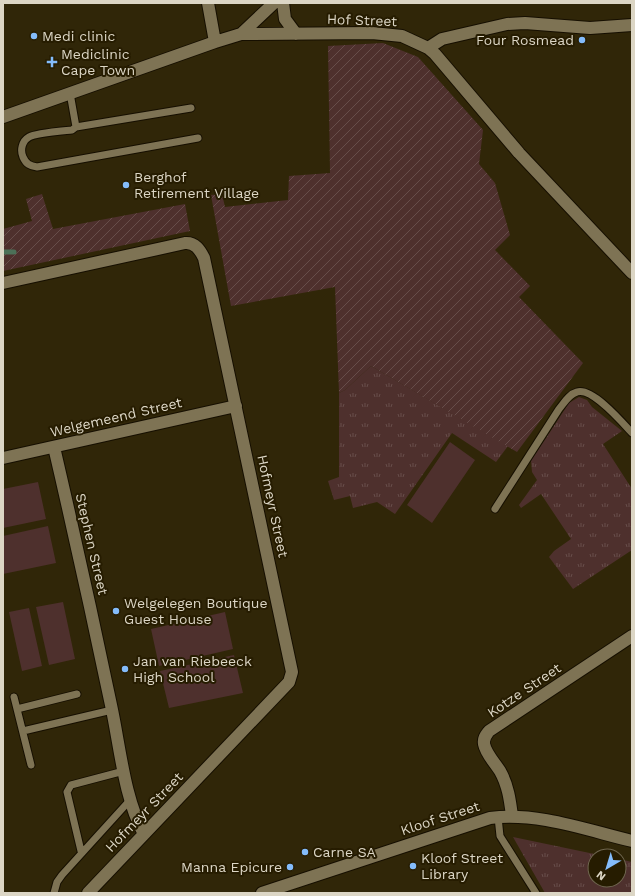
<svg xmlns="http://www.w3.org/2000/svg" width="635" height="896" font-family="'Work Sans',sans-serif">
  <style>
    .grass { fill: url(#grass-tufts) }
    .garden { fill: url(#garden-furrows) }
    .pitch { fill: #4e302d }
    .lines { fill: none; stroke-linecap: round; stroke-linejoin: round }
    .stream { stroke: #4c7158; stroke-width: 5 }
    .lane-casing { stroke: #160f00; stroke-width: 9 }
    .street-casing { stroke: #160f00; stroke-width: 14 }
    .secondary-casing { stroke: #160f00; stroke-width: 14 }
    .lane { stroke: #7e7354; stroke-width: 7 }
    .street { stroke: #7e7354; stroke-width: 12 }
    .secondary { stroke: #7e7354; stroke-width: 12 }
    .poi-dot { fill: #84bcfb; stroke: #261c00; stroke-width: 1.5 }
    .labels { text-anchor: middle; dominant-baseline: central; stroke-width: 4; stroke-linejoin: round; paint-order: stroke }
    .street-label { font-size: 14px; fill: #dcd6c5; stroke: #261c00 }
    .poi-label { font-size: 14px; fill: #dcd6c5; stroke: #261c00; text-anchor: start }
  </style>
  <defs>
    <pattern id="grass-tufts" width="24" height="20" patternUnits="userSpaceOnUse"><rect width="24" height="20" fill="#4e302d"/><path d="M3 7l-1-3M5 7V3M7 7l1-3M15 17l-1-3M17 17v-4M19 17l1-3" fill="none" stroke="#674d4a"/></pattern>
    <pattern id="garden-furrows" width="10" height="10" patternUnits="userSpaceOnUse"><rect width="10" height="10" fill="#4e302d"/><path d="M-1 1l2-2M0 10L10 0M9 11l2-2" fill="none" stroke="#674d4a"/></pattern>
  </defs>
  <rect width="100%" height="100%" fill="#302608"/>
  <path class="grass" d="M371 366 508 446 496 462 452 433 395 514 377 502 353 508 350 496 334 500 328 481 339 477V393L345 390Z
    M579 397 587 400 592 407 622 431 603 444 632 489V550L573 589 549 557 554 551 571 539 541 494 521 508 519 505 537 480 532 472 531 461 569 403Z
    M513 837 604 856H595V880H619V859L632 862V893H545Z"/>
  <path class="garden" d="M383 43 418 57 483 130 479 164 495 183 510 235 495 250 530 286 519 297 583 363 517 452 371 366 345 390 339 393 335 287 231 306 211 195 222 194 225 207 288 200 289 176 330 173 328 46Z
    M42 194 53 229 185 204 190 231 3 271V229L32 221 26 199Z"/>
  <path class="pitch" d="M450 442 475 460 432 523 407 505Z
    M38 482 46 519 3 528V489Z
    M48 526 56 563 3 574V536Z
    M63 602 75 659 49 665 36 607Z
    M29 608 42 666 22 671 9 612Z
    M225 612 233 649 159 666 151 629Z
    M234 655 243 693 169 708 160 671Z"/>
  <g class="lines">
    <path class="stream" d="M3 252H14"/>
    <g class="lane-casing">
      <path id="lane" d="M70 93 76 127 72 130C63 131 36 133 29 137 22 141 20 150 23 157 26 164 30 166 37 167L198 138
        M76 127 191 108
        M495 509 559 409C564 403 569 394 577 392 592 387 622 422 632 433
        M14 697 31 765
        M17 709 77 694
        M23 731 112 710
        M498 817 500 836 536 893
        M81 851 67 792 71 785 124 771
        M54 893 57 882 62 875 131 799"/>
    </g>
    <g class="street-casing">
      <path id="street" d="M208 3 215 42
        M283 3 285 19 296 34
        M241 34 274 3
        M428 48 442 39 507 24 525 23 590 28 632 25
        M3 117 215 42 241 34 372 33 402 36 428 48 435 54 519 153 632 273
        M3 283 185 243C195 242 200 250 204 258L292 672 289 682 88 893
        M54 447C74 533 93 619 111 705 120 746 124 798 144 834
        M3 458 236 406
        M512 816C510 800 508 785 500 771 495 763 486 754 484 744 483 738 486 735 489 731L632 636"/>
    </g>
    <g class="secondary-casing">
      <path id="secondary" d="M262 893 490 818C538 812 586 830 632 841"/>
    </g>
    <use href="#lane" class="lane"/>
    <use href="#street" class="street"/>
    <use href="#secondary" class="secondary"/>
  </g>
  <g class="poi-dot">
    <circle cx="34" cy="36" r="4"/>
    <circle cx="582" cy="40" r="4"/>
    <path d="M50 56h4v4h4v4h-4v4h-4v-4h-4v-4h4z"/>
    <circle cx="126" cy="185" r="4"/>
    <circle cx="116" cy="611" r="4"/>
    <circle cx="125" cy="669" r="4"/>
    <circle cx="305" cy="852" r="4"/>
    <circle cx="413" cy="866" r="4"/>
    <circle cx="290" cy="867" r="4"/>
  </g>
  <g class="labels">
    <g class="street-label">
      <text transform="translate(362 20) rotate(2)">Hof Street</text>
      <text transform="translate(116 417) rotate(-13)">Welgemeend Street</text>
      <text transform="translate(273 506) rotate(78)">Hofmeyr Street</text>
      <text transform="translate(92 544) rotate(77)">Stephen Street</text>
      <text transform="translate(524 690) rotate(-34)">Kotze Street</text>
      <text transform="translate(144 812) rotate(-46)">Hofmeyr Street</text>
      <text transform="translate(440 818) rotate(-18)">Kloof Street</text>
    </g>
    <g class="poi-label">
      <text x="42" y="36">Medi clinic</text>
      <text x="574" y="40" text-anchor="end">Four Rosmead</text>
      <text x="61" y="54">Mediclinic<tspan x="61" dy="16">Cape Town</tspan></text>
      <text x="134" y="177">Berghof<tspan x="134" dy="16">Retirement Village</tspan></text>
      <text x="124" y="603">Welgelegen Boutique<tspan x="124" dy="16">Guest House</tspan></text>
      <text x="133" y="661">Jan van Riebeeck<tspan x="133" dy="16">High School</tspan></text>
      <text x="313" y="852">Carne SA</text>
      <text x="421" y="858">Kloof Street<tspan x="421" dy="16">Library</tspan></text>
      <text x="282" y="867" text-anchor="end">Manna Epicure</text>
    </g>
  </g>
  <rect width="635" height="896" fill="none" stroke="#dcd6c5" stroke-width="8"/>
  <g transform="translate(607 868) rotate(218)"><circle r="19" fill="#261c00" stroke="#6f664f"/>
  <path d="M0-3L7 15L0 10L-7 15Z" fill="#84bcfb"/>
  <text y="-6" font-size="11" font-weight="bold" text-anchor="middle" fill="#dcd6c5">N</text>
  </g>
</svg>
